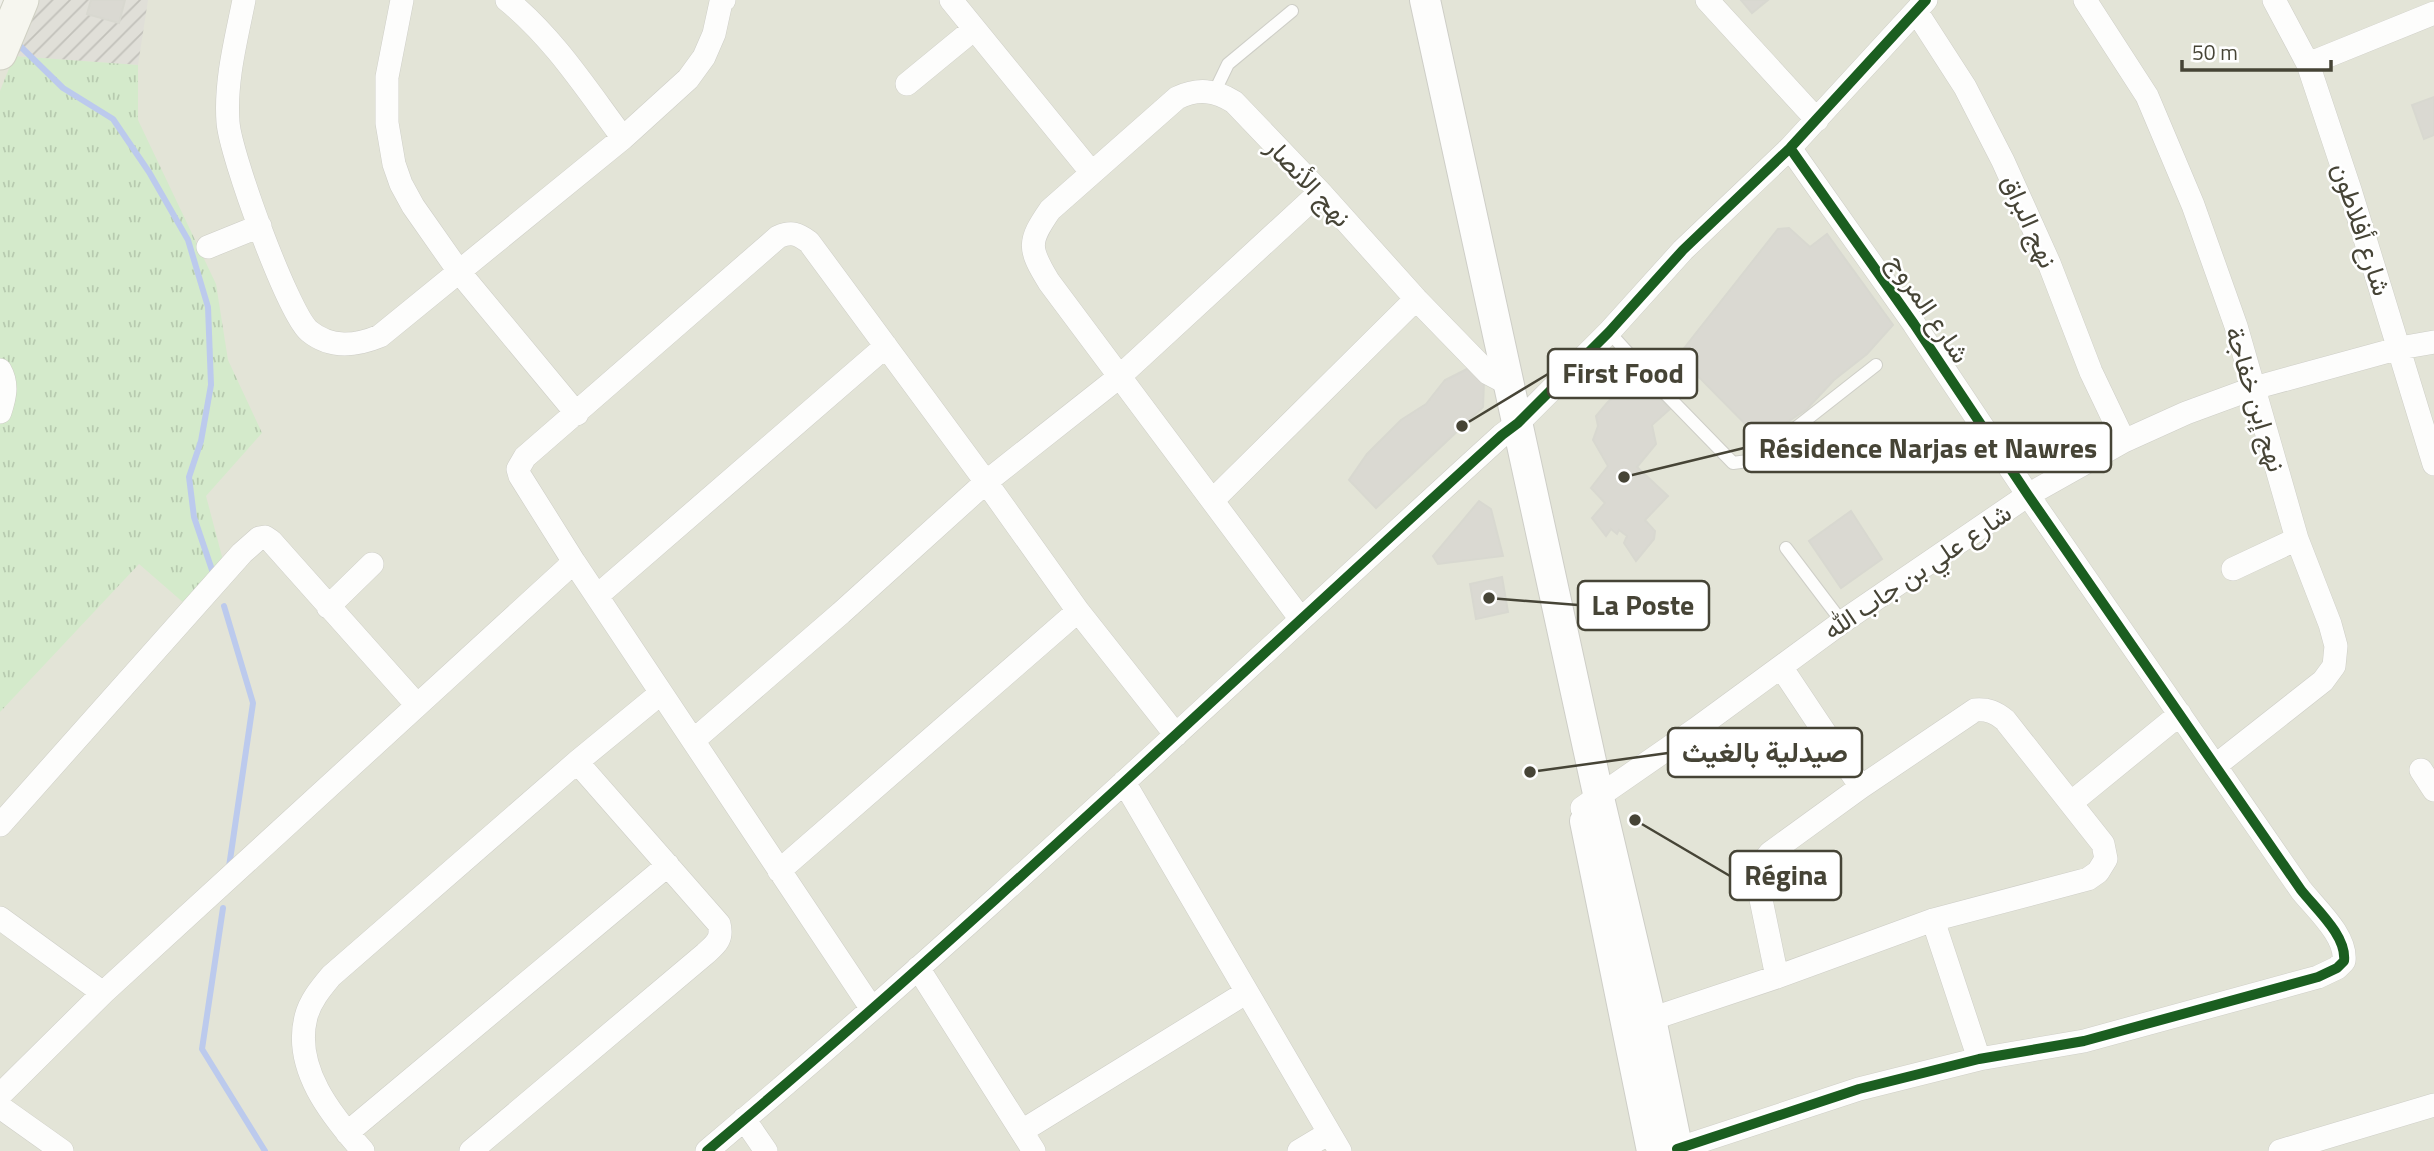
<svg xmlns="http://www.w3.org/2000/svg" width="2434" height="1151" font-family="'Titillium Web',Vazirmatn,sans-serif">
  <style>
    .residential { fill: #e3e4d7 }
    .industrial { fill: url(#industrial-furrows) }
    .grass { fill: url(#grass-tufts) }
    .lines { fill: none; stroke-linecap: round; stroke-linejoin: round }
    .stream { stroke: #bccaed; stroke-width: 6 }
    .building { fill: #dad9d2; stroke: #d8d8d0; stroke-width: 2 }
    .service-casing { stroke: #cecec7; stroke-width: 14 }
    .minor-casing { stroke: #cecec7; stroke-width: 24 }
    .tertiary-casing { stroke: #cecec7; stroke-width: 32 }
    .secondary-casing { stroke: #cfd0c3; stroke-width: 35 }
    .service { stroke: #fdfdfc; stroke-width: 12 }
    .minor { stroke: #fdfdfc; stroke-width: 23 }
    .tertiary { stroke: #fdfdfc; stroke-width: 30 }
    .secondary { stroke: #f6f6ef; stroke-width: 33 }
    .cycleway-casing { stroke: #fff; stroke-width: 15 }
    .cycleway { stroke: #1b5e20; stroke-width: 10 }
    .labels { text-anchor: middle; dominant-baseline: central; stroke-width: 5; stroke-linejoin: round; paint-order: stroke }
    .street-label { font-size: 26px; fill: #464436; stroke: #fff }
    .leader { fill: none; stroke: #464436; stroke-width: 2.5 }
    .callout-dot { fill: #464436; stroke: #fff; stroke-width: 2.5 }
    .callout { fill: #fff; stroke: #464436; stroke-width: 2.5 }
    .callout-label { font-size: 28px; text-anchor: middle; font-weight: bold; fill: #464436 }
  </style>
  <defs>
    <pattern id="industrial-furrows" width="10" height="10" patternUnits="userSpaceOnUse" patternTransform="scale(1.75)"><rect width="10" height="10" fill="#e0dfd8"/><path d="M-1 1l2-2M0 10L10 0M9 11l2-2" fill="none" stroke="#c2c1ba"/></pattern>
    <pattern id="grass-tufts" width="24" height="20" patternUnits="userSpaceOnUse" patternTransform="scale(1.75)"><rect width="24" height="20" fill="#d4eacb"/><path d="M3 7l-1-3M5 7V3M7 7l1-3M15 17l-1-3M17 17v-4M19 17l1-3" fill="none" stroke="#b7caaf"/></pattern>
  </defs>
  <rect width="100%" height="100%" fill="#f0f0ea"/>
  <path class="residential" d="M13 0H2434V1151H0V32Z"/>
  <path class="industrial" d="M38 0H148L138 65 14 56Z"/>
  <path class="grass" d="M14 56 138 65V120L216 284 228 360 262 433 206 496 224 564 185 604 139 564 0 712V91Z"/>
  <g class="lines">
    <path class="stream" d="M19 45 63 88 113 119 149 172 188 240 208 307 211 385 201 441 189 477 194 517 213 573
      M224 606 253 703 229 867
      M223 908 202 1049 265 1151"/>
  </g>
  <path class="building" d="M91 0H125L119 23 87 14Z
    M1741 0H1768L1752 13Z
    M2434 97V135L2424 139 2412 105Z
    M1789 228 1810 247 1827 234 1893 325 1867 354 1834 380 1807 409 1761 440 1678 356 1778 229Z
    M1467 369 1484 381 1483 407 1376 508 1349 480 1367 454 1401 420 1426 404 1445 380Z
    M1648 386 1670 409 1652 425 1656 444 1637 467 1668 496 1645 520 1655 531 1654 539 1636 561 1624 543 1627 536 1619 530 1617 534 1611 529 1606 536 1592 518 1605 503 1591 488 1608 466 1593 440 1598 426 1596 416 1607 403 1617 393 1628 399Z
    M1479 501 1491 509 1503 556 1438 564 1433 556Z
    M1851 511 1882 559 1841 588 1809 541Z
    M1502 577 1508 612 1476 619 1470 584Z"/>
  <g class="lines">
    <g class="service-casing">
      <path id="service" d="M1214 93 1228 64 1292 11
        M1609 332 1656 384 1733 463 1755 460 1876 365
        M1786 548 1842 622"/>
    </g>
    <g class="minor-casing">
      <path id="minor" d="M244 0C236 40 225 81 228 122 230 154 288 313 309 331 331 349 356 346 380 336L623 138 688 79 704 57 714 34 721 2 724 0
        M402 0 387 77V123L394 164 401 184 413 206 460 273 577 414
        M507 0C554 38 587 90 623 138
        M951 0 1092 173
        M1707 0 1817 120
        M2085 0 2147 96 2193 205 2236 326 2297 539 2330 624 2336 646 2334 666 2323 681 2215 766
        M2274 0 2308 64 2351 193 2434 464
        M1916 11 1965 87 2003 161 2049 263 2091 372 2124 441
        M2308 64 2434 13
        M907 84 974 29
        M208 247 260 226
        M0 370C8 384 5 397 0 412
        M1213 500 1416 299
        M2233 569 2297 539
        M597 596 886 346
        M328 607 372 564
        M1300 618 1049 282C1028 248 1028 242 1050 210L1177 98C1198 88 1215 90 1234 102L1320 192 1416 299 1488 373 1509 384
        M1781 667 1861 787
        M694 740 841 613 986 482 1119 377 1320 192
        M2421 770 2434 790
        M1124 782 1340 1151
        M2072 802 2180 714
        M1582 808 1696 729 1842 622 2028 495 2124 441 2186 413 2254 388 2400 348 2434 342
        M0 825 242 553 259 538 265 537 271 541 417 705
        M779 871 1078 611
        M0 918 103 993
        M1933 920 1979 1059
        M918 968 1034 1151
        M872 1009 574 562 520 476 518 469 525 457 778 237C792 231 798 234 809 242L986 482 1078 611 1176 735
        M1651 1019 1777 977 1933 920 2088 879 2098 872 2106 859 2103 844 2005 720C1995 712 1988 709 1975 710L1861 787 1770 853C1761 864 1757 871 1758 885L1777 977
        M0 1095 103 993 574 562
        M0 1107 62 1151
        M744 1119 766 1151
        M1022 1131 1247 992
        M347 1133 668 865
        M1677 1149 1859 1089 1979 1059 2084 1041 2318 977 2337 968 2344 961C2347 936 2316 909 2301 890L2028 495 1914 324 1790 148
        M363 1151C331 1115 293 1068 306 1017 310 1001 321 988 331 976L577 762 661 693
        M471 1151 705 954C716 944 723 939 719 924L577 762
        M707 1151C980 922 1238 675 1502 435L1518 423 1609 332 1683 250 1790 148 1926 0
        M1299 1151 1329 1133
        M2280 1151 2434 1105"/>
    </g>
    <g class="tertiary-casing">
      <path id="tertiary" d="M1425 0 1599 798 1651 1019 1678 1151
        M1585 821 1652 1151"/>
    </g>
    <g class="secondary-casing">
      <path id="secondary" d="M0 53 22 0"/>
    </g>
    <use href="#service" class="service"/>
    <use href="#minor" class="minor"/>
    <use href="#tertiary" class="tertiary"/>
    <use href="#secondary" class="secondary"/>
    <g class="cycleway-casing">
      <path id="cycleway" d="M1677 1149 1859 1089 1979 1059 2084 1041 2318 977 2337 968 2344 961C2347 936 2316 909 2301 890L2028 495 1914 324 1790 148
        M707 1151C980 922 1238 675 1502 435L1518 423 1609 332 1683 250 1790 148 1926 0"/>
    </g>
    <use href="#cycleway" class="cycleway"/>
  </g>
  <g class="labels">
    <g class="street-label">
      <text transform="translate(1309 182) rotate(47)">نهج الأنصار</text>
      <text transform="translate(2030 221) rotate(66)">نهج البراق</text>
      <text transform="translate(2362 229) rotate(72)">شارع أفلاطون</text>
      <text transform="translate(1929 308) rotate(56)">شارع المروج</text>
      <text transform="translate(2256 399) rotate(73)">نهج إبن خفاجة</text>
      <text transform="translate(1917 571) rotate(-34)">شارع علي بن جاب الله</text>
    </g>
  </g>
  <path class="leader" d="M1462 426L1548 374M1624 477L1744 448M1489 598L1578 605M1530 772L1668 753M1635 820L1730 876"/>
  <g class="callout-dot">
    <circle cx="1462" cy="426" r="7"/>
    <circle cx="1624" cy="477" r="7"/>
    <circle cx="1489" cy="598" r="7"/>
    <circle cx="1530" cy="772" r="7"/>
    <circle cx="1635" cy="820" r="7"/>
  </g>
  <g class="callout">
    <rect x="1548" y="349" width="149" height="49" rx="7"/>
    <rect x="1744" y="423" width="367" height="49" rx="7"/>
    <rect x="1578" y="581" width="131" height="49" rx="7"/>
    <rect x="1668" y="728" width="194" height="49" rx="7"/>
    <rect x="1730" y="851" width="111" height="49" rx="7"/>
  </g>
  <g class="callout-label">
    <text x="1623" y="383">First Food</text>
    <text x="1928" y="458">Résidence Narjas et Nawres</text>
    <text x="1643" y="615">La Poste</text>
    <text x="1765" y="762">صيدلية بالغيث</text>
    <text x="1786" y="885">Régina</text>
  </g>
  <path d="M2182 60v10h149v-10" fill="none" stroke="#464436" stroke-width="3.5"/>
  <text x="2192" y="60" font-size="21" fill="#464436" stroke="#ffffff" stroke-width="5" paint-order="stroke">50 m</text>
</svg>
